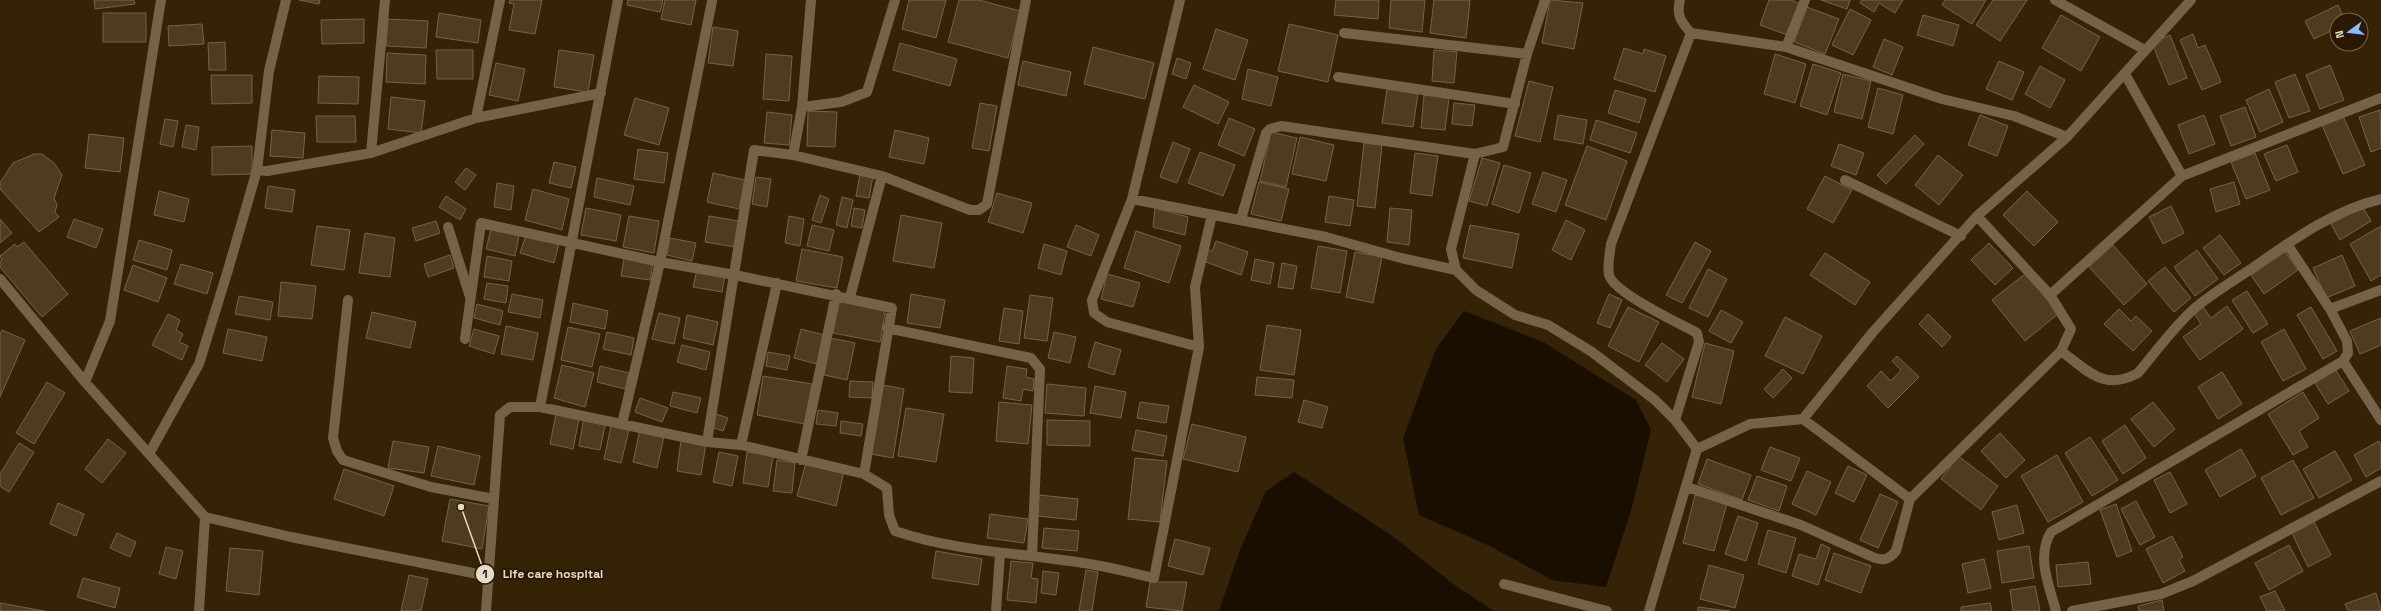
<svg xmlns="http://www.w3.org/2000/svg" width="2381" height="611" font-family="'Space Grotesk',sans-serif">
  <style>
    .water { fill: #1a0e00 }
    .building { fill: #4d3c20; stroke: #776347 }
    .lines { fill: none; stroke-linecap: round; stroke-linejoin: round }
    .street { stroke: #746348; stroke-width: 10 }
    .leader { fill: none; stroke: #e5daca; stroke-width: 1.5 }
    .callout-dot { fill: #e5daca; stroke: #2a1900; stroke-width: 1.5 }
    .mark-label { font-size: 12px; text-anchor: middle; font-weight: bold; fill: #111 }
    .callout-label { font-size: 12px; text-anchor: middle; font-weight: bold; fill: #e5daca; stroke: #2a1900; stroke-width: 4; stroke-linejoin: round; paint-order: stroke }
  </style>
  <rect width="100%" height="100%" fill="#342306"/>
  <path class="water" d="M1464 311 1543 342 1636 400 1651 430 1631 511 1606 587 1552 580 1490 546 1419 515 1403 438 1436 349Z
    M1294 472 1391 535 1456 586 1494 611H1219L1240 550 1266 491Z"/>
  <path class="building" d="M94 0H134L135 4 95 9Z
    M299 0H320L319 4Z
    M510 0H542L535 34 509 30 514 4 509 3Z
    M628 0H663L660 12 627 5Z
    M665 0H696L691 25 661 19Z
    M909 0H946L936 38 902 29Z
    M959 0H979L1020 11 1008 58 948 42Z
    M1336 0H1379L1378 19 1334 15Z
    M1391 0H1425L1422 32 1389 28Z
    M1434 0H1470L1466 38 1430 33Z
    M1550 0 1583 3 1574 49 1542 43Z
    M1769 0H1791L1799 3 1787 35 1760 25Z
    M1821 0H1850L1847 9Z
    M1862 0H1903L1895 13 1879 3 1874 12 1860 3Z
    M1945 0H1986L1972 24 1942 5Z
    M1993 0H2027L2000 41 1976 25Z
    M2338 5 2345 20H2337V28L2314 39 2305 21Z
    M1807 7 1839 19 1825 54 1794 42Z
    M1850 9 1871 20 1853 55 1832 45Z
    M103 13H146V42H103Z
    M439 13 481 20 478 43 436 37Z
    M1923 15 1959 25 1953 46 1917 35Z
    M2061 15 2100 37 2081 71 2042 48Z
    M364 19V43L322 44 321 20Z
    M388 19 428 21 426 48 386 46Z
    M202 24 204 44 169 46 168 26Z
    M1289 24 1338 35 1328 82 1278 71Z
    M713 27 738 31 733 66 708 63Z
    M1216 29 1248 40 1235 80 1203 69Z
    M2193 34 2198 48 2205 45 2221 82 2202 90 2180 40Z
    M2170 35 2187 78 2169 85 2152 43Z
    M1884 39 1903 47 1892 75 1873 67Z
    M225 42 226 70H209L208 43Z
    M900 43 957 59 950 86 893 70Z
    M1093 47 1154 63 1145 99 1084 84Z
    M1624 48 1643 54 1644 49 1666 56 1655 92 1614 79Z
    M436 50H473V79H437Z
    M559 50 594 55 588 92 554 87Z
    M1434 50 1457 52 1454 83 1432 81Z
    M387 53 426 55 425 84 386 82Z
    M766 54 792 56 789 101 763 99Z
    M1775 54 1806 64 1795 103 1764 94Z
    M1177 58 1191 63 1186 79 1172 74Z
    M1023 61 1071 72 1066 96 1018 85Z
    M1999 61 2024 72 2012 100 1986 89Z
    M496 63 525 69 518 101 489 95Z
    M1813 64 1841 73 1827 115 1800 106Z
    M2330 65 2344 100 2320 109 2306 75Z
    M2040 66 2065 80 2050 108 2025 94Z
    M1248 69 1278 77 1271 106 1242 99Z
    M1843 74 1871 81 1862 119 1834 112Z
    M2295 74 2310 111 2289 118 2275 82Z
    M211 75H252V103L212 104Z
    M319 76 359 77 358 104 318 103Z
    M1529 81 1553 87 1540 142 1515 136Z
    M1194 85 1229 102 1218 124 1183 107Z
    M1878 88 1903 95 1893 134 1868 127Z
    M1387 89 1418 94 1413 127 1382 123Z
    M2269 89 2283 122 2260 132 2246 100Z
    M1615 90 1646 99 1639 123 1608 113Z
    M1424 95 1449 98 1445 130 1421 128Z
    M391 97 425 101 421 133 388 129Z
    M635 98 669 108 659 145 624 135Z
    M980 103 997 106 989 151 972 148Z
    M1454 103 1475 105 1472 126 1452 124Z
    M2245 107 2256 137 2231 146 2220 116Z
    M2380 110 2381 148 2371 152 2359 117Z
    M808 111 837 112 835 147 807 146Z
    M767 112 792 115 789 145 764 143Z
    M1558 115 1587 120 1583 144 1554 139Z
    M1980 115 2008 126 1997 156 1968 145Z
    M2204 115 2215 144 2189 154 2178 125Z
    M316 116H355L356 142H317Z
    M2343 116 2365 165 2343 174 2322 125Z
    M1229 118 1255 129 1244 156 1218 145Z
    M165 119 178 121 173 147 160 144Z
    M1596 120 1637 133 1630 153 1590 140Z
    M186 125 199 127 196 150 182 147Z
    M272 130 305 133 303 158 270 156Z
    M895 130 929 138 924 164 889 157Z
    M1271 132 1297 138 1286 187 1260 181Z
    M89 134 124 138 120 172 85 168Z
    M1915 135 1924 144 1886 184 1877 175Z
    M1300 137 1334 145 1326 181 1292 174Z
    M1173 142 1190 149 1177 183 1160 177Z
    M1364 143 1382 145 1375 208 1357 206Z
    M1839 144 1864 153 1856 175 1831 166Z
    M2287 145 2298 172 2276 181 2264 154Z
    M252 146V174L212 175V147Z
    M1587 146 1627 161 1606 220 1565 205Z
    M638 149 668 153 664 183 634 179Z
    M1200 152 1235 165 1223 196 1188 183Z
    M1415 153 1438 156 1432 196 1410 193Z
    M2255 153 2270 190 2246 199 2231 162Z
    M34 154H42L54 163 62 175 54 198 57 205 55 212 59 217 39 232 0 189V183L13 163Z
    M1938 155 1963 175 1939 205 1915 185Z
    M1482 158 1500 163 1487 206 1469 201Z
    M554 162 576 167 571 188 549 183Z
    M1504 165 1531 173 1519 213 1492 204Z
    M466 168 476 175 465 190 455 182Z
    M1543 172 1567 180 1556 212 1532 204Z
    M713 173 745 180 739 209 707 202Z
    M860 174 873 176 869 198 856 196Z
    M1825 176 1852 190 1833 223 1807 209Z
    M756 177 771 179 767 207 752 204Z
    M597 178 634 186 630 205 594 197Z
    M1259 182 1289 189 1281 221 1251 214Z
    M2234 182 2240 204 2216 212 2210 189Z
    M497 183 514 186 511 210 494 207Z
    M268 186 295 190 292 212 265 208Z
    M533 189 569 199 562 230 525 220Z
    M159 191 189 199 184 222 154 215Z
    M2027 191 2058 222 2034 246 2003 215Z
    M997 193 1032 203 1023 233 988 222Z
    M820 195 829 199 821 223 812 220Z
    M446 196 466 209 460 220 439 207Z
    M1329 196 1354 200 1350 226 1325 222Z
    M842 197 853 200 847 228 836 225Z
    M2171 206 2184 233 2163 244 2149 217Z
    M2362 206 2371 221 2340 240 2331 224Z
    M586 208 621 215 616 241 581 235Z
    M854 208 865 210 862 228 851 226Z
    M1155 208 1188 217 1185 235 1153 227Z
    M1390 208 1412 210 1409 245 1387 242Z
    M901 215 942 223 934 268 893 261Z
    M629 216 659 221 654 253 623 247Z
    M709 216 739 221 735 247 705 242Z
    M789 216 804 219 800 246 785 243Z
    M0 219 12 233 0 243Z
    M74 219 103 229 96 248 67 237Z
    M1566 220 1585 230 1571 260 1552 250Z
    M436 221 440 233 416 241 412 228Z
    M812 225 834 230 829 251 807 246Z
    M1076 225 1099 235 1091 256 1067 247Z
    M1470 225 1519 234 1512 268 1463 258Z
    M317 226 350 230 344 270 311 265Z
    M2381 226V275L2371 281 2350 244Z
    M491 229 519 236 515 256 486 249Z
    M1136 231 1181 246 1169 283 1124 268Z
    M365 233 395 238 390 277 359 273Z
    M526 235 559 244 554 263 520 253Z
    M2220 235 2241 263 2224 275 2203 248Z
    M670 238 696 243 692 261 667 255Z
    M139 240 172 250 167 270 133 260Z
    M1216 241 1248 252 1241 275 1206 262 1207 248 1212 252Z
    M24 242 68 294 42 317 0 267V262L2 260 0 256 15 244 17 247Z
    M1695 242 1711 251 1682 303 1666 295Z
    M1989 243 2013 268 1995 285 1971 260Z
    M1044 244 1067 251 1061 275 1038 268Z
    M2113 245 2147 284 2124 305 2089 267Z
    M1318 246 1347 251 1340 293 1311 288Z
    M802 249 843 257 837 288 796 281Z
    M2197 250 2218 279 2195 296 2174 267Z
    M1355 252 1382 257 1373 303 1346 297Z
    M2285 252 2298 270 2264 294 2251 275Z
    M1825 253 1870 282 1855 305 1810 275Z
    M450 255 454 268 428 277 424 264Z
    M2342 255 2355 286 2326 298 2313 268Z
    M487 256 512 261 509 281 484 277Z
    M624 258 653 262 650 280 621 276Z
    M1255 259 1274 263 1270 284 1251 280Z
    M1282 263 1297 266 1293 289 1278 287Z
    M181 264 213 273 207 294 174 284Z
    M133 265 167 278 158 302 124 290Z
    M2165 267 2191 298 2174 312 2148 281Z
    M1708 269 1727 279 1708 317 1689 308Z
    M697 270 725 276 722 292 693 287Z
    M2026 273 2058 314 2025 341 1992 300Z
    M1107 274 1140 283 1133 307 1101 299Z
    M281 282 316 286 312 319 278 316Z
    M487 283 508 286 506 303 484 299Z
    M2247 291 2268 324 2253 333 2232 300Z
    M512 294 543 300 540 318 508 312Z
    M911 294 945 300 940 328 907 323Z
    M1609 294 1622 300 1610 328 1597 323Z
    M1030 295 1053 298 1047 341 1024 338Z
    M239 296 273 302 270 320 235 314Z
    M840 298 886 307 880 342 833 333Z
    M573 303 608 311 605 329 570 322Z
    M477 304 503 311 500 325 474 318Z
    M2202 306 2211 318 2227 306 2243 329 2200 360 2183 337 2201 324 2193 312Z
    M1628 307 1659 322 1639 362 1608 346Z
    M2311 307 2337 351 2323 359 2297 315Z
    M1004 308 1023 311 1019 344 999 341Z
    M2119 309 2131 321 2136 316 2152 331 2133 351 2104 324Z
    M1721 310 1743 322 1731 343 1709 331Z
    M372 312 416 322 410 348 366 338Z
    M659 313 680 318 674 344 652 339Z
    M168 314 180 320 176 330 183 334 179 342 188 346 182 360 152 345Z
    M1928 314 1951 337 1942 347 1919 324Z
    M687 315 718 322 713 345 683 338Z
    M1785 317 1822 336 1803 374 1765 356Z
    M2381 318V345L2360 354 2350 331Z
    M1267 325 1301 330 1294 375 1260 370Z
    M506 326 538 333 533 360 501 354Z
    M568 327 600 334 592 367 561 360Z
    M228 329 267 337 262 361 223 353Z
    M474 329 499 336 494 354 469 346Z
    M801 329 824 335 817 364 794 358Z
    M2284 329 2306 369 2283 381 2261 342Z
    M2 330 25 340 0 397V335Z
    M607 332 634 338 631 355 603 349Z
    M1054 332 1076 337 1070 363 1048 358Z
    M831 338 855 343 847 380 824 375Z
    M1095 342 1121 350 1114 375 1088 367Z
    M1662 343 1684 359 1667 382 1645 365Z
    M1705 343 1734 351 1721 404 1692 397Z
    M682 345 710 352 706 370 677 362Z
    M768 352 790 356 787 370 766 366Z
    M951 356 974 358 972 393 949 392Z
    M1897 356 1919 377 1888 408 1867 386 1881 371 1891 381 1901 370 1892 361Z
    M562 365 594 373 585 407 554 398Z
    M600 366 629 373 625 389 597 382Z
    M1007 366 1027 369 1026 377 1034 379 1033 391 1023 389 1021 401 1003 398Z
    M1783 369 1792 378 1773 398 1764 389Z
    M2335 369 2349 391 2328 404 2315 383Z
    M2222 372 2242 404 2218 419 2198 387Z
    M763 376 812 384 805 424 757 415Z
    M1257 377 1294 380 1292 398 1255 395Z
    M850 381 873 382 872 398 849 397Z
    M47 382 65 393 34 444 16 433Z
    M1047 384 1086 388 1084 416 1045 413Z
    M883 385 904 389 893 458 871 454Z
    M1095 386 1126 392 1121 418 1090 413Z
    M673 392 701 398 697 413 670 406Z
    M2303 392 2319 418 2299 431 2308 447 2293 455 2268 414Z
    M640 398 668 408 662 422 635 412Z
    M1304 400 1328 407 1322 428 1298 422Z
    M999 402 1032 405 1028 444 996 441Z
    M1140 402 1169 406 1166 423 1137 418Z
    M2153 402 2175 429 2154 447 2131 419Z
    M906 408 944 414 936 462 898 456Z
    M818 410 838 413 836 426 816 424Z
    M556 414 579 419 573 449 550 444Z
    M716 414 728 418 723 431 711 427Z
    M584 417 606 421 600 450 579 446Z
    M1047 420 1090 421V446L1047 445Z
    M841 421 863 424 861 436 840 433Z
    M1192 424 1246 437 1238 472 1183 459Z
    M2125 425 2146 458 2123 474 2102 441Z
    M611 426 629 430 621 463 604 459Z
    M640 430 664 436 657 468 633 462Z
    M1136 430 1167 436 1163 456 1132 450Z
    M2000 433 2025 460 2006 478 1981 451Z
    M2090 437 2118 480 2092 496 2065 453Z
    M108 439 126 453 102 483 85 469Z
    M681 440 706 443 701 475 677 471Z
    M393 441 429 447 424 473 388 468Z
    M2379 441 2381 445V468L2366 477 2354 455Z
    M19 443 34 452 9 492 0 486V474Z
    M438 446 480 456 474 485 431 476Z
    M1770 447 1800 458 1791 481 1761 470Z
    M2241 449 2256 476 2220 497 2205 470Z
    M2335 451 2352 480 2319 498 2303 469Z
    M719 452 738 456 732 486 713 482Z
    M747 452 773 456 768 487 743 483Z
    M2057 455 2083 502 2048 522 2021 476Z
    M1958 456 1998 486 1981 510 1941 479Z
    M1135 458 1167 461 1160 522 1128 519Z
    M1707 459 1751 475 1742 500 1698 484Z
    M777 460 795 463 792 493 773 491Z
    M2293 460 2314 498 2281 515 2261 478Z
    M806 462 844 471 836 506 797 496Z
    M1848 466 1867 475 1854 502 1835 493Z
    M344 469 394 486 384 516 334 499Z
    M1807 471 1831 482 1816 515 1792 504Z
    M2170 472 2187 504 2170 513 2154 480Z
    M1757 476 1787 486 1779 511 1748 500Z
    M1880 494 1898 502 1878 548 1860 540Z
    M1039 495 1078 499 1076 520 1037 516Z
    M1695 495 1727 503 1714 551 1683 543Z
    M450 499 489 506 482 549 442 541Z
    M2136 501 2155 537 2140 545 2121 509Z
    M58 503 84 514 76 536 50 524Z
    M2116 504 2132 551 2117 557 2100 510Z
    M2017 505 2024 533 1999 540 1992 512Z
    M990 514 1028 519 1024 543 987 538Z
    M1738 516 1758 523 1746 561 1725 554Z
    M2314 522 2331 555 2308 567 2292 533Z
    M1044 528 1079 531 1077 551 1042 548Z
    M1768 530 1796 538 1786 573 1758 564Z
    M117 533 136 542 130 557 110 548Z
    M2172 536 2183 557 2179 560 2185 571 2163 583 2146 549Z
    M1175 539 1210 548 1203 575 1168 566Z
    M1821 544 1830 548 1818 585 1792 576 1799 554 1816 559Z
    M2289 545 2303 571 2269 590 2255 563Z
    M2029 546 2034 578 2002 583 1997 551Z
    M166 547 183 551 176 579 159 574Z
    M230 548 263 551 259 595 226 591Z
    M936 551 982 559 978 585 932 578Z
    M1834 553 1871 566 1861 593 1825 580Z
    M1984 559 1991 588 1968 593 1962 564Z
    M1011 561 1033 563 1031 578 1038 579 1036 603 1007 600Z
    M2088 562 2091 584 2058 587 2056 565Z
    M1709 565 1744 575 1735 608 1700 599Z
    M1086 570 1098 572 1092 611H1079Z
    M1043 571 1059 573 1056 595 1041 593Z
    M409 575 428 579 421 611H401Z
    M83 578 120 588 115 608 77 597Z
    M1150 582H1187L1182 611 1146 607Z
    M2035 586 2040 611H2013L2010 590Z
    M2275 591 2285 611H2267L2260 597Z
    M2376 593 2381 611H2348L2345 604Z
    M2162 600 2164 611H2139L2138 606Z
    M0 603 44 611H0Z
    M1990 603 1992 611H1961V607Z
    M1698 607 1730 611H1698Z"/>
  <g class="lines">
    <path class="street" d="M1180 0 1132 199 1092 300 1094 313 1107 322 1199 347
      M1545 0 1527 54 1503 147 1475 154 1451 249 1456 270 1476 290 1515 315 1548 325 1592 352 1655 400 1675 420 1697 449
      M2055 0 2145 50
      M1344 33 1527 54
      M1691 33 1786 47 1942 99 2014 116 2067 137
      M1786 47 1805 0
      M2125 74 2182 176
      M1338 77 1515 104
      M802 107 841 102 867 92 895 0
      M476 118 500 0
      M371 153 385 0
      M793 155 802 107 811 0
      M257 170 267 171 371 153 476 118 601 93
      M1845 180 1961 236
      M1132 199 1326 237 1401 258 1456 270
      M1241 219 1266 133 1270 129 1281 126 1475 154
      M448 227 470 297
      M0 279 85 382 205 517 291 537 488 576
      M2050 295 2182 176 2381 98
      M850 297 882 176
      M348 300 333 438 337 451 343 460 431 487 494 499
      M2330 309 2381 290
      M887 328 1031 358 1040 369 1032 556
      M465 339 481 223 660 262 735 275 892 308 864 474
      M2061 351C2087 370 2104 392 2138 373 2156 352 2174 326 2196 307 2213 293 2233 281 2251 269 2291 241 2333 210 2381 199
      M2343 361 2381 420
      M85 382 110 321 161 0
      M540 407 618 0
      M1803 419 1873 332 1977 216 2067 137 2191 0
      M1675 420 1699 342 1697 333C1679 323 1614 293 1609 275 1607 265 1610 253 1611 244L1691 33C1681 22 1676 15 1680 0
      M622 424 660 262 712 1
      M707 442 754 150 793 155 882 176 970 210H979L987 204 1026 0
      M741 445 777 283
      M150 452 199 364 228 270 257 170 269 71 286 0
      M801 460 836 294
      M1687 487 1801 525 1875 558C1885 561 1889 559 1896 551L1910 499 2061 351 2071 329 2050 295 1977 216
      M1504 584 1607 611
      M199 611 205 517
      M486 611 500 415 510 407H540L707 442 741 445 864 474 887 488 889 515 895 531C960 553 1028 553 1095 565 1115 568 1135 574 1154 578L1199 347 1195 287 1212 215
      M996 611 1000 554
      M1649 611 1697 449 1750 424 1803 419 1910 499
      M2056 611C2049 585 2036 557 2051 532L2343 361 2348 353 2347 341 2330 309 2287 244
      M2072 611 2161 594 2193 581 2381 481"/>
  </g>
  <path class="leader" d="M461 507L485 574"/>
  <g class="callout-dot">
    <circle cx="461" cy="507" r="4"/>
    <circle cx="485" cy="574" r="10"/>
  </g>
  <g class="mark-label">
    <text x="485" y="578">1</text>
  </g>
  <g class="callout-label">
    <text x="553" y="578">Life care hospital</text>
  </g>
  <g transform="translate(2349 32) rotate(255)"><circle r="19" fill="#2a1900" stroke="#756651"/>
  <path d="M0-3L7 15L0 10L-7 15Z" fill="#8bbafc"/>
  <text y="-6" font-size="11" font-weight="bold" text-anchor="middle" fill="#e5daca">N</text>
  </g>
</svg>
